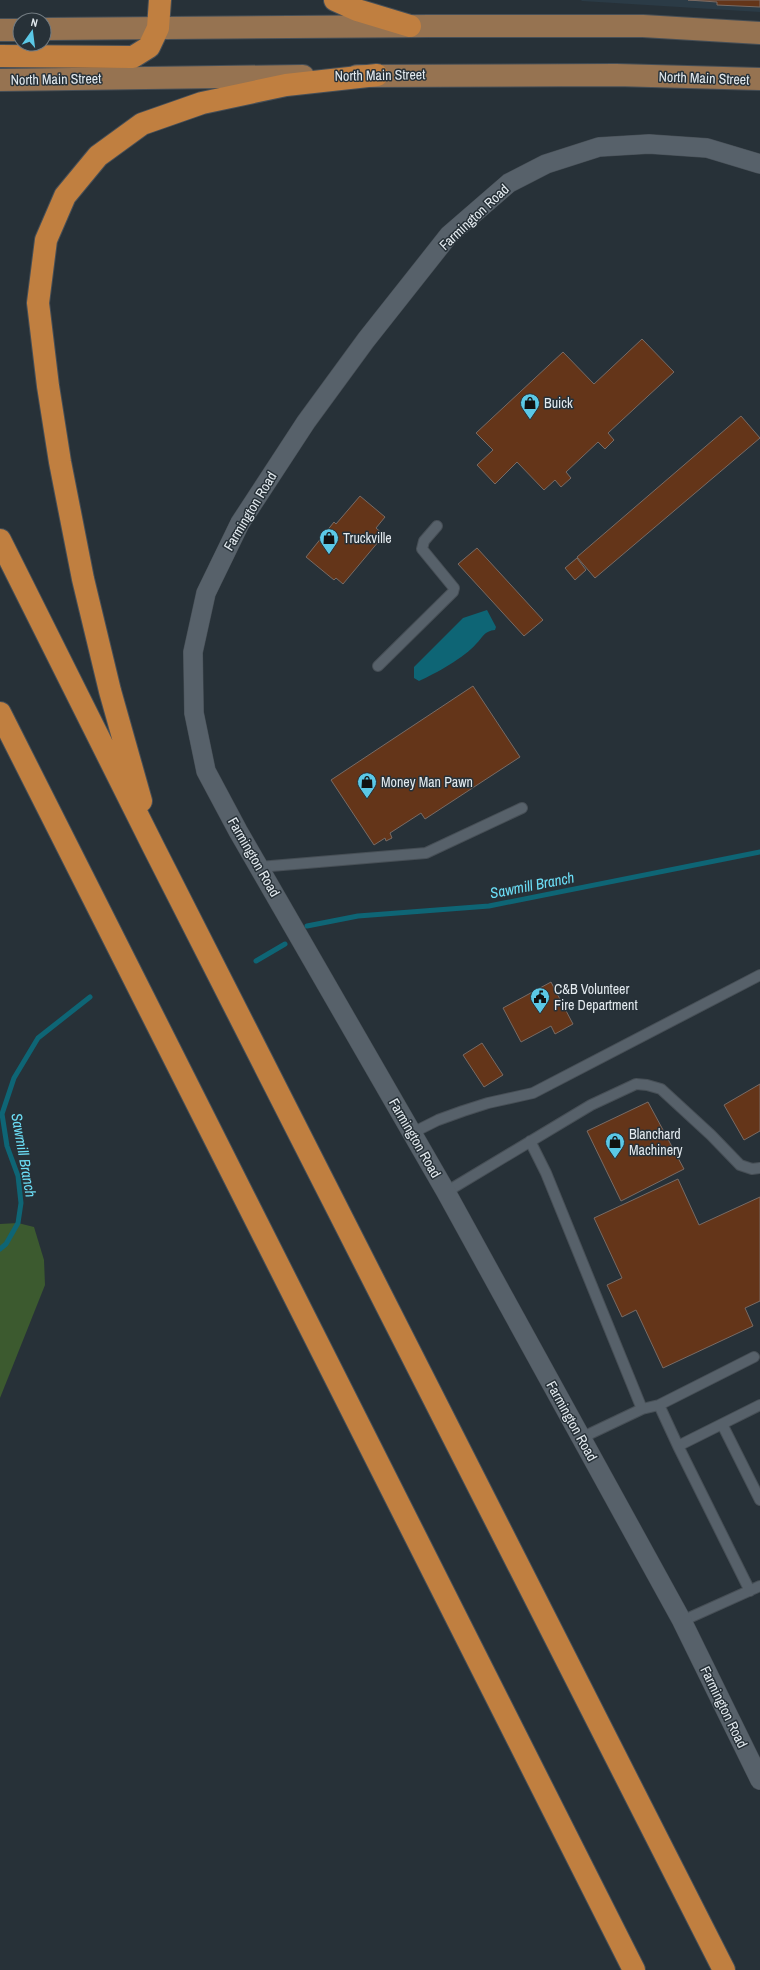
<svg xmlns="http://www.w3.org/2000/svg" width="760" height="1970" font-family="'Archivo Narrow',sans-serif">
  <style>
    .built { fill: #2b3b46 }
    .green { fill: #3c5a2f }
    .water { fill: #0e6575 }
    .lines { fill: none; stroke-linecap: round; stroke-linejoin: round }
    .stream { stroke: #0e6575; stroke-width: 5 }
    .building { fill: #643519; stroke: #786b65 }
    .lane-casing { stroke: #474f56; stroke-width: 12 }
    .street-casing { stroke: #474f56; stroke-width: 20 }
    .primary-casing { stroke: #474f56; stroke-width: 24 }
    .highway-casing { stroke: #474f56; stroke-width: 24 }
    .lane { stroke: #57616a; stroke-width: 10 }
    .street { stroke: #57616a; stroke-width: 19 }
    .primary { stroke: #967351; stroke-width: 22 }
    .highway { stroke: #c07f40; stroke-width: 22 }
    .labels { text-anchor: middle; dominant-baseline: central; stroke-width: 3; stroke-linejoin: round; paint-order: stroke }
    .street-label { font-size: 14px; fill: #e3eaef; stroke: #273138 }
    .poi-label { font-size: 14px; fill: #e3eaef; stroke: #273138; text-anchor: start }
    .water-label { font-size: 15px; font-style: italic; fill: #6cdef6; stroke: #273138 }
  </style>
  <rect width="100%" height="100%" fill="#273138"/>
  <path class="built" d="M581 0H760V12L582 1Z"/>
  <path class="green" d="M18 1223 34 1227 44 1260 45 1285 0 1398V1224Z"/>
  <path class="water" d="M487 610 496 627 495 630C484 631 483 637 476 644 465 657 435 674 419 681L414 678V667L463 618Z"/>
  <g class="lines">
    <path class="stream" d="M307 926 358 916 489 906 760 852
      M256 961 285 944
      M0 1249 6 1244 18 1223 21 1203 18 1176 7 1146 2 1114 14 1078 38 1038 90 997"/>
  </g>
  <path class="building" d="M688 0H760V7L717 5V2Z
    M642 339 674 372 608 433 614 440 605 449 598 442 566 472 571 478 561 487 555 480 544 490 517 462 495 484 477 465 493 450 476 433 563 352 594 384Z
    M741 416 760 438 595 578 577 557Z
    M360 496 385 517 376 528 384 535 343 584 336 578 334 580 306 557 334 522 336 524Z
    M477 548 543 620 524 636 458 564Z
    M577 558 586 570 575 580 565 568Z
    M473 686 520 757 425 819 421 813 390 833 392 838 386 841 385 838 374 845 331 780Z
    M551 982 573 1024 555 1034 551 1026 521 1042 503 1008Z
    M482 1043 503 1075 484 1087 463 1055Z
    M760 1084V1131L744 1140 724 1105Z
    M648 1102 684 1169 621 1201 587 1131Z
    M678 1179 699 1225 760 1197V1301L745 1308 753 1326 663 1368 636 1310 622 1317 607 1285 622 1278 594 1218Z"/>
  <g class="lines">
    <g class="lane-casing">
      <path id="lane" d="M378 666 453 592 454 588 422 549 424 541 437 526
        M259 867 426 853 522 808
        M412 1133 438 1120 463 1111 488 1103 533 1093 760 975
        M530 1141 546 1173 642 1409
        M446 1192 591 1105 636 1084 647 1085 661 1089 711 1135 740 1165 752 1169 760 1168
        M659 1405 678 1446 722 1424 760 1500
        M722 1424 760 1405
        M581 1438 642 1409 659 1405 754 1357
        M678 1446 750 1591
        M682 1621 760 1586"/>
    </g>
    <g class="street-casing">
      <path id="street" d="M760 164 707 148 649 144 599 147 546 164 509 183 449 235 366 340 306 422 240 523 206 593 193 652 194 713 206 771 238 831 446 1192 682 1621 760 1780"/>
    </g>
    <g class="primary-casing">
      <path id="primary" d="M44 29 429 26H643L760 33
        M0 30H20
        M357 76 616 75 760 79
        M0 80 303 76"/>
    </g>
    <g class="highway-casing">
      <path id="highway" d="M335 0 357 10 410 26
        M0 56 133 57 149 47 158 28 160 0
        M0 540 154 848 724 1970
        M0 713 634 1970
        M141 801 110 691 83 579 60 462 48 386 38 303 46 240 65 196 98 156 142 124 202 103 286 85 377 75"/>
    </g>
    <use href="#lane" class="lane"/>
    <use href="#street" class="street"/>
    <use href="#primary" class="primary"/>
    <use href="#highway" class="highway"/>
  </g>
  <defs>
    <g id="shop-pin" transform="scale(1)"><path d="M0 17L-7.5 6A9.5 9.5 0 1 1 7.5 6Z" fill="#5bc8e6" stroke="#273138"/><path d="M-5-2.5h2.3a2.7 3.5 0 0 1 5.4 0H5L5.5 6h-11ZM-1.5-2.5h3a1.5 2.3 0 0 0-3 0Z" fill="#111"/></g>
    <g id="civic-pin" transform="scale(1)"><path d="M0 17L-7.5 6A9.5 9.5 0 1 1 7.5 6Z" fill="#5bc8e6" stroke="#273138"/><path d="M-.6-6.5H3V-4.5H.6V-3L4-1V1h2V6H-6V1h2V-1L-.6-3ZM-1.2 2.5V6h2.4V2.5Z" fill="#111"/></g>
  </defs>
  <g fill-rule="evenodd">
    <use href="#shop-pin" x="530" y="403"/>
    <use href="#shop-pin" x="329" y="538"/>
    <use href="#shop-pin" x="367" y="782"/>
    <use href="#civic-pin" x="540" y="997"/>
    <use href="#shop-pin" x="615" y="1142"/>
  </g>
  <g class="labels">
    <g class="street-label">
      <text transform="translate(380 75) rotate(-1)">North Main Street</text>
      <text transform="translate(704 78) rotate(2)">North Main Street</text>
      <text transform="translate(56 79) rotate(-1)">North Main Street</text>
      <text transform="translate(474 217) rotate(-43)">Farmington Road</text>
      <text transform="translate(250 511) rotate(-59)">Farmington Road</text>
      <text transform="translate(254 857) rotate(60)">Farmington Road</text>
      <text transform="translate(415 1138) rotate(60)">Farmington Road</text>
      <text transform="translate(572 1421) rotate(61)">Farmington Road</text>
      <text transform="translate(724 1707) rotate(64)">Farmington Road</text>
    </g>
    <g class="poi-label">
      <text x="544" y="403">Buick</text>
      <text x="343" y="538">Truckville</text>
      <text x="381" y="782">Money Man Pawn</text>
      <text x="554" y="989">C&amp;B Volunteer<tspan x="554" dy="16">Fire Department</tspan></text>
      <text x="629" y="1134">Blanchard<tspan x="629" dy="16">Machinery</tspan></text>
    </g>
    <g class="water-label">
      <text transform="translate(532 885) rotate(-11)">Sawmill Branch</text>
      <text transform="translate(24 1155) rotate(80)">Sawmill Branch</text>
    </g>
  </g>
  <g transform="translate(32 32) rotate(14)"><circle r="19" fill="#273138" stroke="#727b81"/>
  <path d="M0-3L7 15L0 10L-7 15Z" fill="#5bc8e6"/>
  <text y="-6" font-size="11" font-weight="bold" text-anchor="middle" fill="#e3eaef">N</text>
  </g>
</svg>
